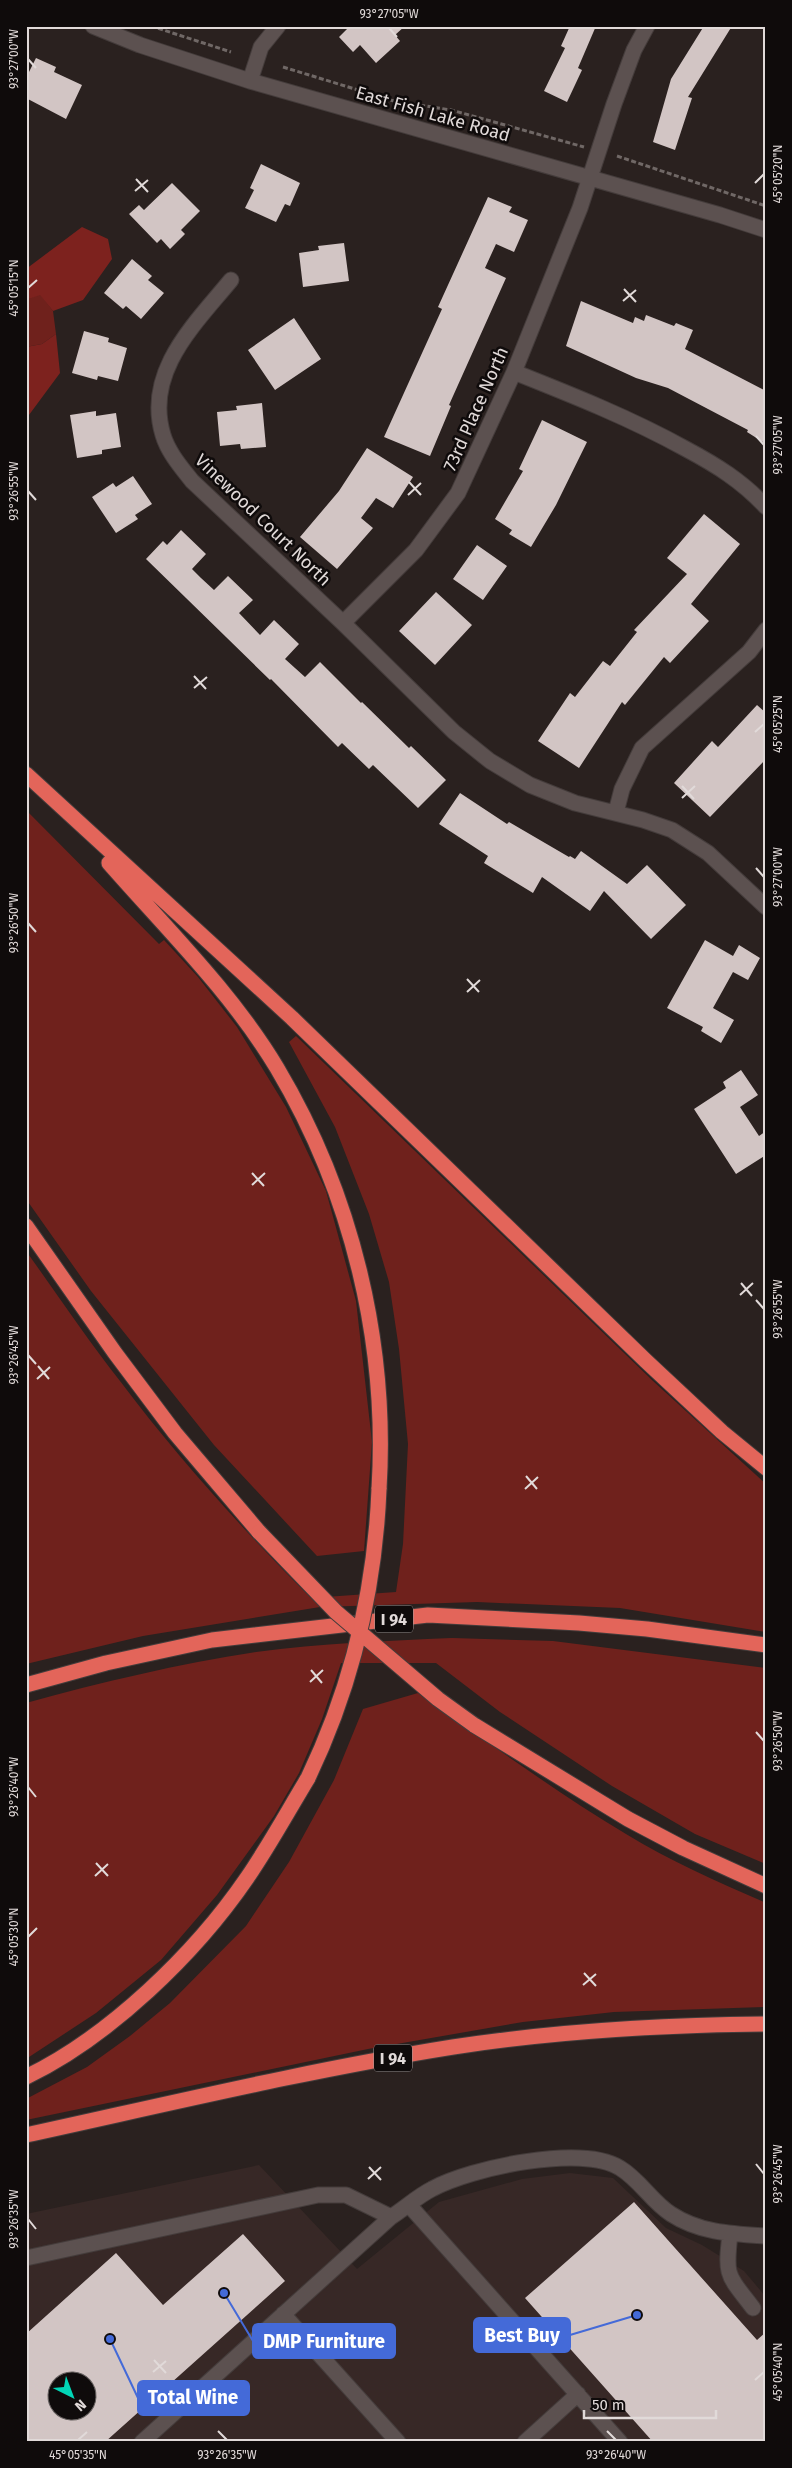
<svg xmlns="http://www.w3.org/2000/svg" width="792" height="2468" font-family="'Fira Sans',sans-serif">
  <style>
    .built { fill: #372826; fill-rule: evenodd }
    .green { fill: #6f211c }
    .forest { fill: #7d221e }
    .building { fill: #d2c5c4; fill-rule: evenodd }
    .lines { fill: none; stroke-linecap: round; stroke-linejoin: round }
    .minor-casing { stroke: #443c3b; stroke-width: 17 }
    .highway-casing { stroke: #443c3b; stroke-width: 17 }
    .path { stroke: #706866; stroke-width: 3; stroke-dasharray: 5 2.5; stroke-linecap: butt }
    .minor { stroke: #5c5150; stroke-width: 15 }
    .highway { stroke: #e3655a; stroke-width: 15 }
    .highway-bridge-casing { stroke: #443c3b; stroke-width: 17; stroke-linecap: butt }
    .highway-bridge { stroke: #e3655a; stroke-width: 15 }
    .ticks { fill: none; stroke: #e1dad9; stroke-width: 2 }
    .labels { text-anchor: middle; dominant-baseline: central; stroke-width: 5; stroke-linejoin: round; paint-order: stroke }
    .shield { fill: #0f0b0b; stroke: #a29c9b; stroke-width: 1 }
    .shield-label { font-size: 16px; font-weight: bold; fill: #e1dad9 }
    .street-label { font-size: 18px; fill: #e1dad9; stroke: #0f0b0b }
    .leader { fill: none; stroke: #446ad8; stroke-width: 2 }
    .callout-dot { fill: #446ad8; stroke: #0f0b0b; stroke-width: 2 }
    .callout { fill: #446ad8; stroke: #446ad8; stroke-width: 2 }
    .callout-label { font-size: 19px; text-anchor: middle; font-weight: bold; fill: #fff }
    .neatline { fill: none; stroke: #e1dad9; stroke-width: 2 }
    .ticks-label { font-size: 12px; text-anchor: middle; fill: #e1dad9 }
  </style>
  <rect width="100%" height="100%" fill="#2a211f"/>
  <path class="built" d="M259 2165 357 2269 439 2202 522 2179 570 2173 613 2178 666 2228 702 2245 744 2271 766 2297V2442H26V2214ZM58 2380H88V2410H58Z"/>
  <path class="green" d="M40 294 53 311 56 334 42 344 26 347V300Z
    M26 810 159 944 164 940 198 977 237 1027 286 1107 326 1191 356 1301 372 1442 364 1551 317 1556 214 1445 91 1291 26 1199Z
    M296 1036 653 1381 766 1484V1632L620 1608 477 1602 320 1607 143 1636 26 1664V1251C57 1294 87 1339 120 1381 178 1458 243 1530 311 1598L396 1592 403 1544 408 1444 399 1349 389 1282 369 1214 335 1127 289 1042Z
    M452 1638 553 1641 766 1668V1864L695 1834 612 1786 500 1712 436 1663H341L322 1719 299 1773 274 1816 217 1895 161 1960 96 2013 26 2059V1703C102 1682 178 1664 256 1652 321 1643 386 1641 452 1638Z
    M418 1693C487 1741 554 1791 626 1834 670 1861 718 1882 766 1903V2007L614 2012 523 2022 368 2049 26 2120V2099L87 2067 130 2036 170 2003 246 1926 289 1862 334 1780 363 1709Z"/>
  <path class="forest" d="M82 227 108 239 112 259 83 300 53 311 40 295 26 300V269Z
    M56 334 60 373 26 419V347L42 344Z"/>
  <path class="building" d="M350 26H405L395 35 400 41 376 63 360 45 353 52 339 37Z
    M570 26H596L578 68 582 70 567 102 544 91 565 48 561 46Z
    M704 26H732L688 97 692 98 675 150 653 142 671 79Z
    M36 58 56 67 54 72 82 85 66 119 26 98V78Z
    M261 164 300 183 290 206 285 204 276 222 245 208 254 190 250 188Z
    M172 183 200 211 181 230 185 234 170 249 161 239 157 243 129 214 139 205 144 210Z
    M488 197 512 207 509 212 528 220 514 252 496 244 485 268 506 278 449 405 451 406 430 456 384 437 442 309 438 307Z
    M344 243 349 281 303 287 299 253 319 250 318 246Z
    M132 259 152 276 148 280 164 293 141 319 126 306 123 309 104 293Z
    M581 301 633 323 635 317 644 321 646 315 674 326 676 323 693 330 685 349 766 391V444L747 432 748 430 668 388 636 378 566 346Z
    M294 318 321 359 275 390 248 350Z
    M84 331 109 338 108 342 127 348 118 381 98 376 97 380 72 373Z
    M262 403 266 447 241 449 240 444 220 446 217 412 237 410 236 406Z
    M96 411V416L116 413 121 447 102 450V454L77 458 70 415Z
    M542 420 587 442 556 505 531 547 509 534 512 530 495 519 523 471 519 469Z
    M367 448 413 477 393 508 376 498 361 518 373 528 337 569 300 537 339 491Z
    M133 476 152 504 135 515 138 519 116 533 92 497 113 483 116 487Z
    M704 514 740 544 691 604 709 621 670 663 664 657 625 705 622 702 579 768 538 741 570 693 575 697 603 661 610 666 637 632 634 630 687 574 667 558Z
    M181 530 206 554 192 569 201 578 214 590 228 576 253 600 239 613 260 635 274 620 299 644 285 659 305 677 320 662 361 703 362 702 409 748 411 746 446 780 418 808 373 765 369 769 342 743 338 747 271 679 270 680 146 559 163 541 167 545Z
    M477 545 507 566 483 600 453 579Z
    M436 592 472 625 435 665 399 631Z
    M757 705 766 713V759L710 817 674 783 712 741 718 747Z
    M460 793 507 824 509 822 569 857 570 856 575 859 581 851 627 884 647 865 686 905 651 939 604 891 590 911 542 877 533 893 484 863 488 856 439 824Z
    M705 940 733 956 739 945 760 958 748 980 733 972 713 1008 734 1020 721 1043 701 1031 703 1027 667 1008Z
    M741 1070 758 1095 740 1107 759 1136 766 1131V1155L736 1174 694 1109 726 1088 723 1082Z
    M634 2202 757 2340 766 2332V2442H653L525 2298Z
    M243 2234 285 2281 105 2442H26V2334L116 2253 163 2305ZM58 2380H88V2410H58Z"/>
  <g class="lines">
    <g class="minor-casing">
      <path id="minor" d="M93 26 140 45 250 81 720 215 766 230
        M250 81 261 47 278 26
        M231 280C194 325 144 372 163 435 168 452 181 467 192 481L343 623 454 732 490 761 530 785 575 803 643 820 672 830 708 853 766 907
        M514 372C572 395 630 418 686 449 716 465 742 481 766 507
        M343 623 416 550 458 493 514 372 580 208 614 104 634 50 647 26
        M616 812 622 789 642 748 749 652 766 630
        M409 2205 620 2442
        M730 2234C725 2277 727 2274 753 2308
        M26 2258 318 2195H346L391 2217
        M283 2314 398 2442
        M142 2442 391 2217C405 2208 418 2196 432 2189 470 2168 582 2144 620 2168 640 2180 652 2202 671 2214 700 2233 732 2234 766 2236
        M525 2442 578 2394"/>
    </g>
    <g class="highway-casing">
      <path id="highway" d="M26 774 292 1018 646 1361 722 1432 766 1468
        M109 863C165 927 233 994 277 1068 352 1194 388 1343 379 1489
        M26 1226 115 1353 175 1433 259 1532
        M26 1685 106 1663 212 1640 428 1615 579 1623 647 1629 766 1645
        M474 1725 628 1819 683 1848 766 1886
        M26 2077C109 2037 195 1954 247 1878 269 1846 288 1811 308 1778
        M26 2135C168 2104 309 2070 453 2047 557 2031 661 2025 766 2024"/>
    </g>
    <path class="path" d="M151 26 231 52
      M283 67 394 101 451 110 584 147
      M617 156 766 206"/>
    <use href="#minor" class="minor"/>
    <use href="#highway" class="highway"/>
    <g class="highway-bridge-casing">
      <path id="highway-bridge" d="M259 1532 336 1612 438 1699 474 1725
        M308 1778C352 1686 375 1590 379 1489"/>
    </g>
    <use href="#highway-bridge" class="highway-bridge"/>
  </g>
  <path class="ticks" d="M389 28 397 37M28 59 36 68M136 179 148 192M755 183 764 174M135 191 148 180M28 288 37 280M624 289 636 302M623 301 636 290M756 436 764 445M409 482 421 495M28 491 36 500M408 495 421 483M194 676 206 689M194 688 207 677M755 732 764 724M682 786 694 799M682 798 695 786M756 868 764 877M28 923 36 932M467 979 479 992M467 992 480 980M252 1173 264 1186M252 1185 265 1173M741 1283 752 1296M740 1295 753 1283M756 1300 764 1309M28 1355 36 1364M38 1366 49 1379M37 1379 50 1367M526 1476 537 1489M525 1489 538 1477M311 1670 322 1683M310 1682 323 1670M756 1732 764 1741M28 1787 36 1797M96 1863 108 1876M95 1876 108 1864M28 1937 37 1928M584 1973 596 1986M583 1985 596 1974M756 2164 764 2174M369 2167 381 2180M368 2179 381 2167M28 2219 36 2229M154 2360 166 2373M153 2372 166 2361M755 2380 764 2372M218 2431 227 2440M607 2431 616 2440M78 2440 87 2432"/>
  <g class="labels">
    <g class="shield">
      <rect x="375" y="1605.5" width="38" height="27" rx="4"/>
      <rect x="374" y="2044.5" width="38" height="27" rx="4"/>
    </g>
    <g class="shield-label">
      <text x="394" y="1619">I 94</text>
      <text x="393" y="2058">I 94</text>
    </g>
    <g class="street-label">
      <text transform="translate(433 114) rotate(16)">East Fish Lake Road</text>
      <text transform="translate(476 409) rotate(-66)">73rd Place North</text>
      <text transform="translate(263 520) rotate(44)">Vinewood Court North</text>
    </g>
  </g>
  <path class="leader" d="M637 2315L570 2335M224 2293L253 2341M110 2339L138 2398"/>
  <g class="callout-dot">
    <circle cx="637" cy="2315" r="5"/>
    <circle cx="224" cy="2293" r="5"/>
    <circle cx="110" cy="2339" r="5"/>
  </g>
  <g class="callout">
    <rect x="474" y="2318" width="96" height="34" rx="5"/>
    <rect x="253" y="2324" width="142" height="34" rx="5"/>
    <rect x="138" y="2381" width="111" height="34" rx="5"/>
  </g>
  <g class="callout-label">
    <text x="522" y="2342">Best Buy</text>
    <text x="324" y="2348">DMP Furniture</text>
    <text x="193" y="2404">Total Wine</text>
  </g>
  <rect width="792" height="2468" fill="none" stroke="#0f0b0b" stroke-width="55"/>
  <g transform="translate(72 2396) rotate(138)"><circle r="24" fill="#0f0b0b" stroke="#635e5d"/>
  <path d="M0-4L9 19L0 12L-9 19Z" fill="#02d5b6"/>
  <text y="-8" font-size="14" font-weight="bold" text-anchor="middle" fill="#e1dad9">N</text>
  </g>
  <path d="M584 2410v8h132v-8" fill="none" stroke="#e1dad9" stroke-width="2.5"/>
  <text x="592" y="2410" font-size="15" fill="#e1dad9" stroke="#0f0b0b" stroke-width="4" paint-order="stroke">50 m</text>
  <rect x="28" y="28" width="736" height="2412" class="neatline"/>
  <g class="ticks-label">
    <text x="389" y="18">93°27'05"W</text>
    <text transform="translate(14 59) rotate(-90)" y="4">93°27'00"W</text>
    <text transform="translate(778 174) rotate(-90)" y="4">45°05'20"N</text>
    <text transform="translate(14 288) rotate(-90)" y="4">45°05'15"N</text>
    <text transform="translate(778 445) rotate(-90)" y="4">93°27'05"W</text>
    <text transform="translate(14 491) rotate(-90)" y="4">93°26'55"W</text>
    <text transform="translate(778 724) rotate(-90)" y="4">45°05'25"N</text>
    <text transform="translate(778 877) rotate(-90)" y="4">93°27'00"W</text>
    <text transform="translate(14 923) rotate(-90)" y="4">93°26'50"W</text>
    <text transform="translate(778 1309) rotate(-90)" y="4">93°26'55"W</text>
    <text transform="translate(14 1355) rotate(-90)" y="4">93°26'45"W</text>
    <text transform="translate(778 1741) rotate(-90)" y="4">93°26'50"W</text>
    <text transform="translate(14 1787) rotate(-90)" y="4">93°26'40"W</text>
    <text transform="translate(14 1937) rotate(-90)" y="4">45°05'30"N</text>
    <text transform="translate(778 2174) rotate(-90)" y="4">93°26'45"W</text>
    <text transform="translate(14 2219) rotate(-90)" y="4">93°26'35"W</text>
    <text transform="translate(778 2372) rotate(-90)" y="4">45°05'40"N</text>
    <text x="78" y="2459">45°05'35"N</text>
    <text x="227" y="2459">93°26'35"W</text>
    <text x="616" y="2459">93°26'40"W</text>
  </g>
</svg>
